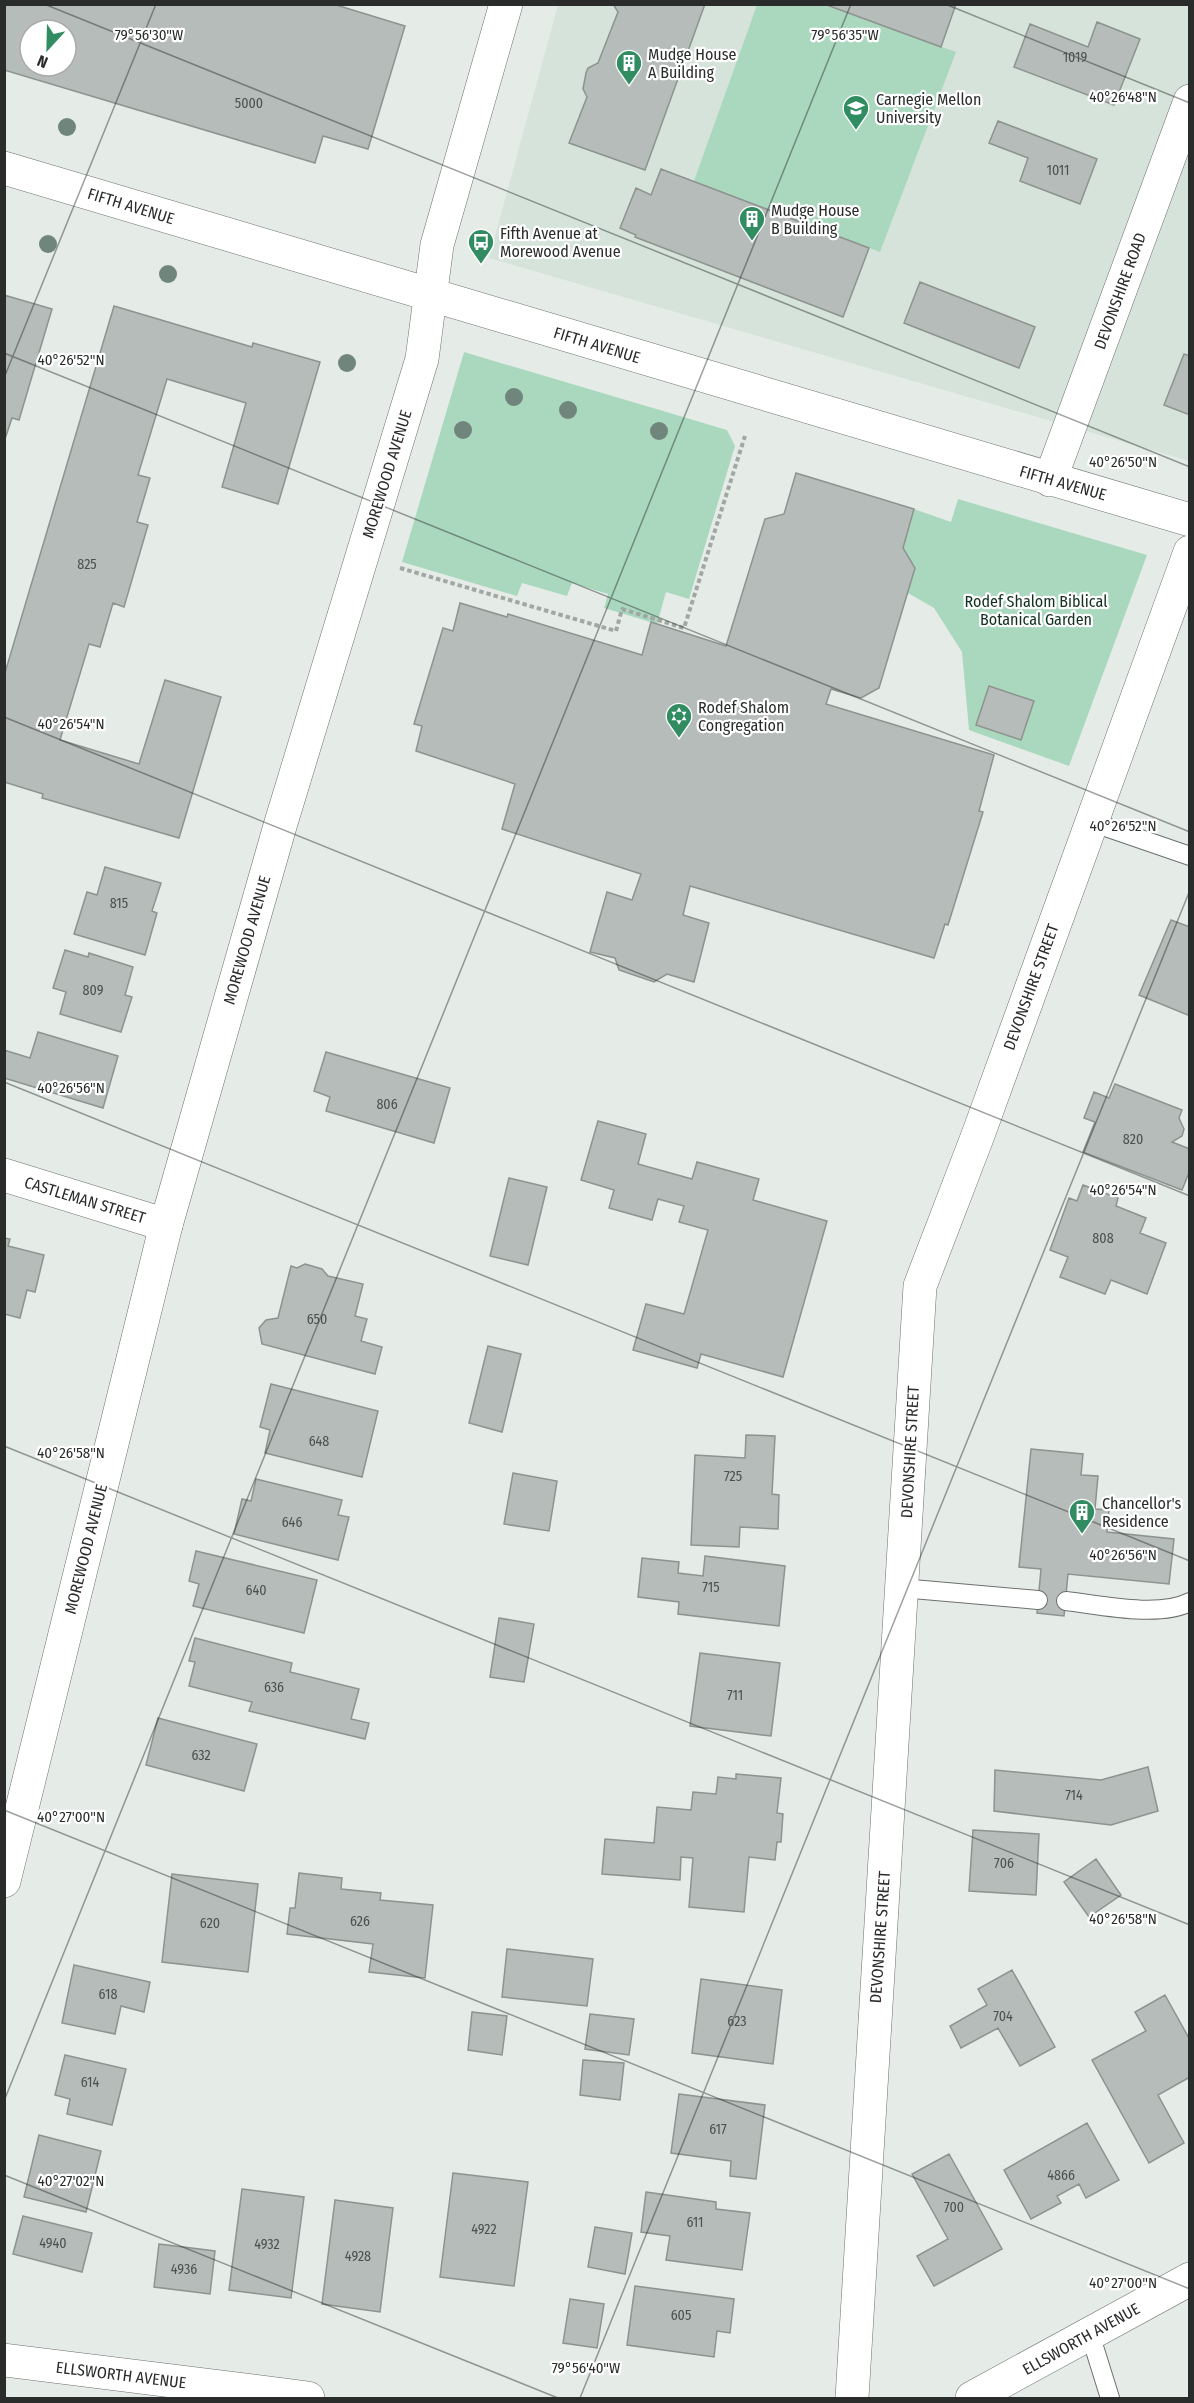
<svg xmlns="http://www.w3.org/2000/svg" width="1194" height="2403" font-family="'Fira Sans Condensed',sans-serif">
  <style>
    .built { fill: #d5e3da }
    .green { fill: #aad8be }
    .building { fill: #b6bcb9; stroke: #8d938f; stroke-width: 1.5; fill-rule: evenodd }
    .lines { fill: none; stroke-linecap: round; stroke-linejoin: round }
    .service-casing { stroke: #6b716e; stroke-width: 20 }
    .minor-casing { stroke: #6b716e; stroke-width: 34 }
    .tertiary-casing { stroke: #6b716e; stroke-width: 34 }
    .secondary-casing { stroke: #6b716e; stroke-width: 34 }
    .trunk-casing { stroke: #6b716e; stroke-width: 34 }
    .path { stroke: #a1a7a3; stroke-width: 4; stroke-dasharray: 4.5 3; stroke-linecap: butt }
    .service { stroke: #fff; stroke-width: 18 }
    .minor { stroke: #fff; stroke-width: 33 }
    .tertiary { stroke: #fff; stroke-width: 33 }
    .secondary { stroke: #fff; stroke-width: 33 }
    .trunk { stroke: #fff; stroke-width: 33 }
    .tree { fill: #70857b }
    .ticks { fill: none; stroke: #292c2a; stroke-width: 1.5; stroke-opacity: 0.45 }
    .labels { text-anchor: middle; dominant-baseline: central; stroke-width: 4.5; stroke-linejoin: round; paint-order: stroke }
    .number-label { font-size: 14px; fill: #4c504e }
    .poi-label { font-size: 16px; fill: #292c2a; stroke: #fff; text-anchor: start }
    .street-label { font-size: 16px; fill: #292c2a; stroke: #fff }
    .park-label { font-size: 16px; fill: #113021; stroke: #fff }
    .ticks-label { font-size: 15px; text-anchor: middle; fill: #292c2a; stroke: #fff; stroke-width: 4.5; stroke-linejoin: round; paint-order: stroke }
  </style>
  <rect width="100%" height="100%" fill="#e5ece8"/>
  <path class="built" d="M558 5H1189V461L489 258Z"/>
  <path class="green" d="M757 5H824L956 52 880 252 694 181Z
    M464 352 727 430 735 446 689 599 666 592 657 624 604 608 608 594 572 583 567 596 522 583 517 596 402 562Z
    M958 499 1147 555 1069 766 969 730 962 652 934 608 908 593 915 568 903 548 914 509 951 522Z"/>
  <path class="building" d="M4 4H333L405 26 368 149 323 136 315 163 4 70ZM30 30H66V66H30Z
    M613 4H705L645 170 569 143 587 97 583 89 586 73 588 68 598 63 618 12Z
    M824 4H956L941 47Z
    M1097 22 1140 39 1114 105 1014 67 1030 24 1088 47Z
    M998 121 1097 159 1080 204 1020 181 1028 158 989 143Z
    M661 169 869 248 843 317 635 237 636 235 620 228 636 188 651 195Z
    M920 282 1035 327 1019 368 904 323Z
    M4 295 52 309 19 420 12 418 4 442Z
    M114 306 252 347 253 343 320 362 278 504 222 487 246 403 167 379 138 475 150 478 137 522 148 525 124 607 113 603 100 647 89 644 60 740 139 764 165 680 221 697 179 838 42 798 43 794 4 782V676Z
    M1184 354 1190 356V415L1164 405Z
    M796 473 914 509 903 548 915 568 879 688 861 698 831 689 826 704 994 755 979 811 983 812 948 925 945 924 934 958 690 886 683 915 709 923 694 982 667 974 654 982 619 970 615 958 590 952 607 892 632 900 641 874 502 829 515 784 416 751 422 726 414 724 443 628 453 631 460 603 507 617 508 614 642 655 651 622 726 646 765 519 784 514Z
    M989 686 1034 701 1021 740 976 725Z
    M105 867 161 883 152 911 157 913 145 955 74 934 87 892 97 895Z
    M1171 920 1190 927V1016L1139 995Z
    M65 950 88 957 89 953 133 967 125 995 132 997 121 1032 60 1014 66 992 53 988Z
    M38 1032 118 1056 103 1108 4 1078V1050L30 1058Z
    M326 1052 450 1088 434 1143 326 1111 330 1097 314 1091Z
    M1115 1084 1182 1110 1179 1118 1184 1129 1182 1136 1172 1142 1190 1149V1170L1182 1190 1083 1152 1095 1122 1084 1118 1094 1092 1109 1098Z
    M598 1121 646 1134 638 1164 692 1179 697 1162 759 1179 753 1200 827 1221 783 1377 701 1354 697 1368 633 1350 646 1304 684 1314 708 1230 679 1222 684 1206 658 1199 652 1220 609 1208 614 1190 581 1180Z
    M509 1178 547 1187 528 1265 490 1256Z
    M1083 1185 1118 1198 1116 1206 1146 1218 1140 1233 1166 1243 1147 1294 1111 1280 1105 1294 1060 1277 1068 1257 1050 1250 1069 1198 1077 1201Z
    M4 1238 10 1239 8 1246 44 1255 35 1292 27 1290 20 1318 4 1314Z
    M305 1264 322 1269 328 1276 363 1284 355 1316 367 1319 361 1341 382 1347 375 1374 262 1344 259 1328 266 1320 278 1318 291 1266 297 1268Z
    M488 1346 521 1354 502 1432 469 1423Z
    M271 1384 378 1411 362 1477 265 1453 270 1430 260 1427Z
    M746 1435 775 1436 772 1494 779 1495 778 1529 740 1527 739 1547 691 1545 695 1455 745 1458Z
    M1031 1449 1083 1454 1081 1475 1098 1476 1095 1509 1109 1510 1107 1532 1174 1539 1169 1584 1068 1574 1064 1616 1037 1613 1041 1569 1019 1567Z
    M513 1473 557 1481 549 1531 504 1524Z
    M256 1479 342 1500 338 1515 349 1517 338 1560 234 1534 242 1499 251 1501Z
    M196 1551 317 1580 304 1633 193 1606 199 1584 189 1581Z
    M705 1556 785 1566 779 1626 678 1614 679 1602 638 1597 642 1558 679 1562 678 1573 703 1576Z
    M499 1618 534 1624 524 1682 490 1677Z
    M195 1638 292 1663 290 1672 359 1689 351 1719 369 1723 365 1739 249 1711 252 1702 189 1686 195 1662 189 1661Z
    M700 1653 780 1663 771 1736 690 1726Z
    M158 1718 257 1744 244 1791 146 1765Z
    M1148 1767 1158 1811 1111 1825 994 1811 995 1770 1101 1780Z
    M736 1774 781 1778 777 1813 783 1814 781 1842H777L775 1860 749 1857 744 1912 689 1907 693 1858 681 1857 680 1880 602 1874 605 1839 654 1843 657 1807 691 1810 693 1792 716 1794 718 1777 736 1779Z
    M973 1830 1039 1834 1036 1895 969 1891Z
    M1096 1859 1121 1895 1089 1917 1064 1882Z
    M299 1873 342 1878 341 1889 381 1893 380 1900 433 1905 425 1978 369 1972 373 1944 287 1934 290 1908H295Z
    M172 1874 258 1884 248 1972 162 1962Z
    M507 1949 593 1959 587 2006 502 1997Z
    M74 1965 150 1982 144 2012 121 2006 115 2034 62 2023Z
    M1012 1970 1055 2047 1020 2066 998 2028 961 2048 950 2026 987 2005 978 1989Z
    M701 1979 782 1990 773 2064 692 2053Z
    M1165 1995 1190 2040V2077L1158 2095 1184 2143 1149 2163 1092 2060 1146 2031 1135 2012Z
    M472 2012 507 2016 502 2055 468 2050Z
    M590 2014 634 2019 629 2055 585 2049Z
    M65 2055 126 2069 112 2125 67 2114 70 2099 55 2095Z
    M583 2060 624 2063 620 2100 580 2095Z
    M679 2094 765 2105 756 2179 730 2176 731 2161 671 2153Z
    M1087 2123 1119 2180 1086 2198 1079 2184 1057 2196 1061 2203 1031 2219 1004 2170Z
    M39 2135 101 2151 86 2212 24 2197Z
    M949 2154 1002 2249 934 2286 917 2256 948 2239 912 2174Z
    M453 2173 528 2182 514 2286 440 2277Z
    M242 2189 304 2197 291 2298 229 2290Z
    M646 2192 716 2202V2209L750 2213 742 2270 666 2260 670 2236 641 2232Z
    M335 2200 393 2208 380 2312 322 2304Z
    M23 2216 92 2233 82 2272 13 2254Z
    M595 2227 632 2233 625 2274 588 2267Z
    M159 2244 215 2251 210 2294 154 2287Z
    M635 2286 734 2299 730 2333 717 2331 714 2357 627 2345Z
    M570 2299 604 2304 597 2348 563 2343Z"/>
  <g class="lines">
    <g class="service-casing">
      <path id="service" d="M1091 822 1190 856
        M901 1588 1038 1600
        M1066 1601C1100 1605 1159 1618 1190 1602
        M1090 2334 1110 2398"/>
    </g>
    <g class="minor-casing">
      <path id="minor" d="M1050 480 1190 101
        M4 1175 166 1225
        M852 2398 920 1286 978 1135 1190 552"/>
    </g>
    <g class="tertiary-casing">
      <path id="tertiary" d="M4 2360 308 2398
        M972 2398 1190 2279"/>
    </g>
    <g class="secondary-casing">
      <path id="secondary" d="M4 1881 166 1225 280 826 422 359 437 245 506 4"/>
    </g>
    <g class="trunk-casing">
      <path id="trunk" d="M4 168 1190 520"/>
    </g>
    <path class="path" d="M400 568 616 631 622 609 684 628 745 436"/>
    <use href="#service" class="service"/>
    <use href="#minor" class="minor"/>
    <use href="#tertiary" class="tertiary"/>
    <use href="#secondary" class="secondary"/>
    <use href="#trunk" class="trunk"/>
  </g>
  <g class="tree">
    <circle cx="67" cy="127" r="9"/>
    <circle cx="48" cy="244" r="9"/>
    <circle cx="168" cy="274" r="9"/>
    <circle cx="347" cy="363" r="9"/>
    <circle cx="514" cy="397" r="9"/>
    <circle cx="568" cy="410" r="9"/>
    <circle cx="463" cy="430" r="9"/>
    <circle cx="659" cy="431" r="9"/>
  </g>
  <path class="ticks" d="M44 4 1190 467M945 4 1190 103M4 353 1190 832M4 378 156 4M4 717 1190 1196M4 1082 1190 1561M4 1446 1190 1925M4 1810 1190 2289M4 2101 851 4M4 2175 558 2398M580 2398 1190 890"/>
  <defs>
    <g id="building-pin" transform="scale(1.35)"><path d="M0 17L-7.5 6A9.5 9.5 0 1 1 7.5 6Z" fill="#318c62" stroke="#fff"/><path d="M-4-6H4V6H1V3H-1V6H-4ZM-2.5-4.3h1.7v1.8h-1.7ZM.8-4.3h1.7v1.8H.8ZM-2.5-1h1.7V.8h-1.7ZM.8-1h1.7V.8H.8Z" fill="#fff"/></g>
    <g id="university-pin" transform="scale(1.35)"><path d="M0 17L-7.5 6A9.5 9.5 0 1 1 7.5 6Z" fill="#318c62" stroke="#fff"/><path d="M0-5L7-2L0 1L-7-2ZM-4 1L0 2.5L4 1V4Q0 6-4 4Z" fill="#fff"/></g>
    <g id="bus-pin" transform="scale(1.35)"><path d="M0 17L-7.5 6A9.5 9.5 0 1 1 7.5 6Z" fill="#318c62" stroke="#fff"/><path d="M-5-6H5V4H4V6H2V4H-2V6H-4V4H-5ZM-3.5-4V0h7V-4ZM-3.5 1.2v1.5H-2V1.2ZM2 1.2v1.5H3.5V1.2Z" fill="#fff"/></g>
    <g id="synagogue-pin" transform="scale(1.35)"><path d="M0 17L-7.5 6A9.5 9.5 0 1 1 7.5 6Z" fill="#318c62" stroke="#fff"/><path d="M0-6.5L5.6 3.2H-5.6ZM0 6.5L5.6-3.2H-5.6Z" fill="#fff"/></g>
  </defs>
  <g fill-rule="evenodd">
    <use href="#building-pin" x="629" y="63"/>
    <use href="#university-pin" x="856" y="108"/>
    <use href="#building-pin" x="752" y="219"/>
    <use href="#bus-pin" x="481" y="242"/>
    <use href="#synagogue-pin" x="679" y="716"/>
    <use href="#building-pin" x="1082" y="1512"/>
  </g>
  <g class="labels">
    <g class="number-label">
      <text x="1075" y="57">1019</text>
      <text x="249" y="103">5000</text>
      <text x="1058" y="170">1011</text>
      <text x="87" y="564">825</text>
      <text x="119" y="903">815</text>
      <text x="93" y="990">809</text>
      <text x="387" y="1104">806</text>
      <text x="1133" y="1139">820</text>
      <text x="1103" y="1238">808</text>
      <text x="317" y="1319">650</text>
      <text x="319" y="1441">648</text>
      <text x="733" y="1476">725</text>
      <text x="292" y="1522">646</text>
      <text x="711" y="1587">715</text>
      <text x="256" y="1590">640</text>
      <text x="274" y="1687">636</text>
      <text x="735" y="1695">711</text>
      <text x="201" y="1755">632</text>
      <text x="1074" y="1795">714</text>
      <text x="1004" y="1863">706</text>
      <text x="360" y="1921">626</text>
      <text x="210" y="1923">620</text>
      <text x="108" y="1994">618</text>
      <text x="1003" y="2016">704</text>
      <text x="737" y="2021">623</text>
      <text x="90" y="2082">614</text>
      <text x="718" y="2129">617</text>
      <text x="1061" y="2175">4866</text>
      <text x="954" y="2207">700</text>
      <text x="695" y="2222">611</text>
      <text x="484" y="2229">4922</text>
      <text x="53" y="2243">4940</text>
      <text x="267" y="2244">4932</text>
      <text x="358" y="2256">4928</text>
      <text x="184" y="2269">4936</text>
      <text x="681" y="2315">605</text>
    </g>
    <g class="poi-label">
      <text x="648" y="54">Mudge House<tspan x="648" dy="18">A Building</tspan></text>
      <text x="876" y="99">Carnegie Mellon<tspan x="876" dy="18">University</tspan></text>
      <text x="771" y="210">Mudge House<tspan x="771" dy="18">B Building</tspan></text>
      <text x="500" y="233">Fifth Avenue at<tspan x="500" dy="18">Morewood Avenue</tspan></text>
      <text x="698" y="707">Rodef Shalom<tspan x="698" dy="18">Congregation</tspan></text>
      <text x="1102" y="1503">Chancellor's<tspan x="1102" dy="18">Residence</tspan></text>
    </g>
    <g class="street-label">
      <text transform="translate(131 206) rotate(17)">FIFTH AVENUE</text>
      <text transform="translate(1120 291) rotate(-70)">DEVONSHIRE ROAD</text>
      <text transform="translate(597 345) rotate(17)">FIFTH AVENUE</text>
      <text transform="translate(387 474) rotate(-73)">MOREWOOD AVENUE</text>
      <text transform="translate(1063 483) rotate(16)">FIFTH AVENUE</text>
      <text transform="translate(247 940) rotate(-74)">MOREWOOD AVENUE</text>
      <text transform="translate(1031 987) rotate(-70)">DEVONSHIRE STREET</text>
      <text transform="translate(85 1200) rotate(17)">CASTLEMAN STREET</text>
      <text transform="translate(910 1452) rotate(-87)">DEVONSHIRE STREET</text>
      <text transform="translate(86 1549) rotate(-76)">MOREWOOD AVENUE</text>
      <text transform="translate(880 1937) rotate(-86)">DEVONSHIRE STREET</text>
      <text transform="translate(1081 2339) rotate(-29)">ELLSWORTH AVENUE</text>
      <text transform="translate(121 2375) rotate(7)">ELLSWORTH AVENUE</text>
    </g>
    <g class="park-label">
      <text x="1036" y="601">Rodef Shalom Biblical<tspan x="1036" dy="18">Botanical Garden</tspan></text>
    </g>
  </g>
  <g class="ticks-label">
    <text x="149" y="40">79°56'30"W</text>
    <text x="845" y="40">79°56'35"W</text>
    <text x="1123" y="102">40°26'48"N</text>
    <text x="71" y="365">40°26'52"N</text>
    <text x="1123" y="467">40°26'50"N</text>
    <text x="71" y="729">40°26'54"N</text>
    <text x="1123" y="831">40°26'52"N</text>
    <text x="71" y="1093">40°26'56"N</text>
    <text x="1123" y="1195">40°26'54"N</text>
    <text x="71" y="1458">40°26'58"N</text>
    <text x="1123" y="1560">40°26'56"N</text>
    <text x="71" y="1822">40°27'00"N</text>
    <text x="1123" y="1924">40°26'58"N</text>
    <text x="71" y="2186">40°27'02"N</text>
    <text x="1123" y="2288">40°27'00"N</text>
    <text x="586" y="2373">79°56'40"W</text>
  </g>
  <rect width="1194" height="2403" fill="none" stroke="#292c2a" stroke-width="12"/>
  <g transform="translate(48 48) rotate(202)"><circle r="28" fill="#ffffff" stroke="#a9abaa" stroke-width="1.5"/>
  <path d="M0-4.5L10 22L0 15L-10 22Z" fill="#318c62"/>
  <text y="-9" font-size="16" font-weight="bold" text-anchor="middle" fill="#292c2a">N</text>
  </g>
</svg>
